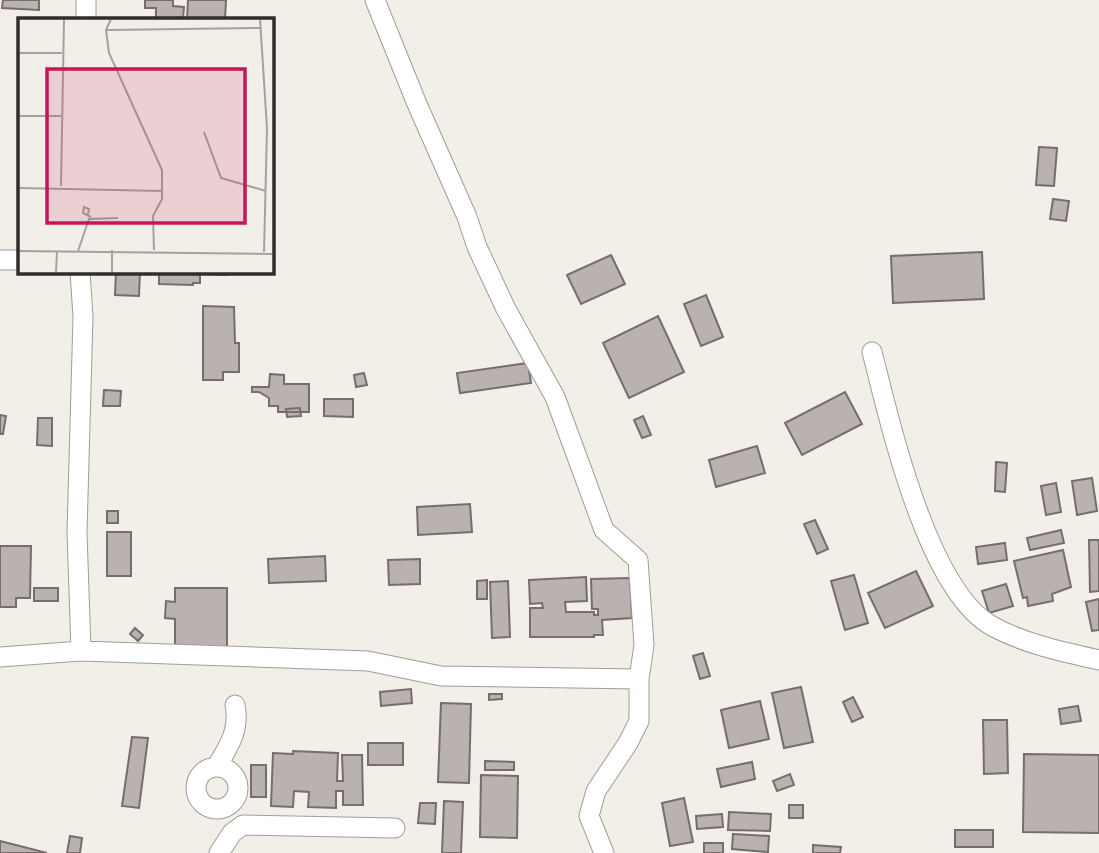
<svg xmlns="http://www.w3.org/2000/svg" width="1099" height="853" font-family="'Alegreya Sans',sans-serif">
  <style>
    .building { fill: #bab2b0; stroke: #756e6c; stroke-width: 2 }
    .lines { fill: none; stroke-linecap: round; stroke-linejoin: round }
    .street-casing { stroke: #a09d97; stroke-width: 21 }
    .street { stroke: #fff; stroke-width: 19 }
    .inset-road { fill: none; stroke: #a4a29c; stroke-width: 2 }
    .view { fill: #c2185b; fill-opacity: 0.15; stroke: #c2185b; stroke-width: 3.5 }
    .inset-edge { fill: none; stroke: #2f2e2b; stroke-width: 3.5 }
  </style>
  <rect width="100%" height="100%" fill="#f2efe8"/>
  <path class="building" d="M3 0H39V10L2 8Z
    M145 0H173V6L184 7 183 19H156V8H145Z
    M188 0H226L225 19H187Z
    M1039 147 1057 148 1054 186 1036 185Z
    M1053 199 1069 201 1066 221 1050 219Z
    M982 252 984 299 893 303 891 256Z
    M611 255 625 284 581 304 567 275Z
    M116 271H140L139 296 115 295Z
    M159 271H200V283H193V285L159 284Z
    M209 271H227V275L209 274Z
    M706 295 723 337 701 346 684 304Z
    M203 306 234 307 235 343H239V372H223V380H203Z
    M658 316 684 372 629 398 603 343Z
    M528 363 531 383 460 393 457 373Z
    M364 373 367 385 356 387 354 375Z
    M270 374 284 375V384H309V412H278V406H269V398L259 392H252V387H269Z
    M104 390 121 391 120 406H103Z
    M845 392 862 424 802 455 785 423Z
    M324 399H353V417L324 416Z
    M300 408 301 416 287 417 286 409Z
    M0 415 6 416 3 434H0Z
    M643 416 651 435 642 438 634 420Z
    M38 418H52V446L37 445Z
    M757 446 765 473 716 487 709 460Z
    M996 462 1007 463 1005 492 995 491Z
    M1092 478 1097 511 1077 515 1072 481Z
    M1056 483 1061 512 1046 515 1041 486Z
    M470 504 472 532 418 535 417 507Z
    M107 511H118V523H107Z
    M815 520 828 549 817 554 804 524Z
    M1061 530 1064 543 1030 550 1027 538Z
    M107 532H131V576H107Z
    M1089 540H1099V591L1090 592Z
    M1005 543 1007 560 978 564 976 547Z
    M0 546H31L30 598H16V607H0Z
    M1063 550 1071 587 1052 594 1053 601 1028 606 1027 597 1023 598 1014 561Z
    M325 556 326 581 269 583 268 559Z
    M420 559V584L389 585 388 560Z
    M916 571 933 606 885 628 868 593Z
    M854 575 868 623 845 630 831 581Z
    M586 577 587 601 565 602 566 612H594V615H598V609H592L591 579 630 578 632 618 602 620 603 635H594V637H530V608H543L542 603 530 604 529 580Z
    M487 580V599H477V581Z
    M508 581 510 637 492 638 490 582Z
    M1006 584 1013 606 989 613 982 591Z
    M34 588H58V601H34Z
    M175 588H227V647H175V619L165 618 166 601 175 602Z
    M1099 599V630L1092 631 1086 602Z
    M135 628 143 635 138 641 130 634Z
    M703 653 710 676 700 679 693 656Z
    M801 687 813 742 784 748 772 693Z
    M411 689 412 703 381 706 380 692Z
    M489 694H502V699L489 700Z
    M853 697 863 717 852 722 843 702Z
    M760 701 769 739 729 748 721 710Z
    M441 703 471 704 469 783 438 782Z
    M1078 706 1081 721 1061 724 1059 709Z
    M983 720H1007L1008 773 984 774Z
    M132 737 148 738 139 808 122 806Z
    M368 743H403V765H368Z
    M293 751 338 753 337 781H343L342 755H362L363 805H343V791H336V808L308 807 309 792 294 791 293 807 271 806 273 753 293 754Z
    M1024 754 1099 755V833L1023 832Z
    M485 761 514 762V770H485Z
    M752 762 755 779 721 787 717 769Z
    M251 765H266V797H251Z
    M790 774 794 785 777 791 773 781Z
    M481 775 518 776 517 838 480 837Z
    M684 798 693 842 670 846 662 803Z
    M444 801 463 802 461 853H442Z
    M420 803H436L435 824 418 823Z
    M789 805H803V818H789Z
    M729 812 771 814 770 831 728 830Z
    M722 814 723 827 697 829 696 816Z
    M955 830H993V847H955Z
    M733 834 769 836 768 852 732 849Z
    M70 836 82 838 80 853H67Z
    M0 841 47 853H0Z
    M704 843H723V853H704Z
    M813 845 841 847 840 853H813Z"/>
  <g class="lines">
    <g class="street-casing">
      <path id="street" d="M375 0 417 104 467 217 477 247 506 309 555 397 604 530 638 560 644 645 639 679V721L628 743 596 791 589 816 604 853
        M86 19V0
        M0 260H19
        M80 271 83 317 77 532 81 651
        M872 352C890 422 927 590 992 626 1025 644 1063 652 1099 660
        M0 657 81 651 368 661 441 676 639 679
        M217 766C229 746 240 730 235 705
        M196 788a21 21 0 1 1 42 0a21 21 0 1 1-42 0Z
        M219 853 232 833 243 825 395 828"/>
    </g>
    <use href="#street" class="street"/>
  </g>
  <g transform="translate(18 18)">
    <rect width="256" height="256" fill="#f2efe8"/>
    <path class="inset-road" d="M93 1 88 12 91 35 144 152V181L135 198 136 232M242 1 249 110 246 234M88 12 243 10M0 35H44M0 98H43M186 114 203 160 248 173M43 168 46 1M0 170 144 173M70 196 71 191 66 189 65 195 73 199M94 232V255M0 233 255 236M60 233 71 201 100 200M38 255 39 233"/>
    <path class="view" d="M29 51H227V205H29Z"/>
    <rect width="256" height="256" class="inset-edge"/>
  </g>
</svg>
